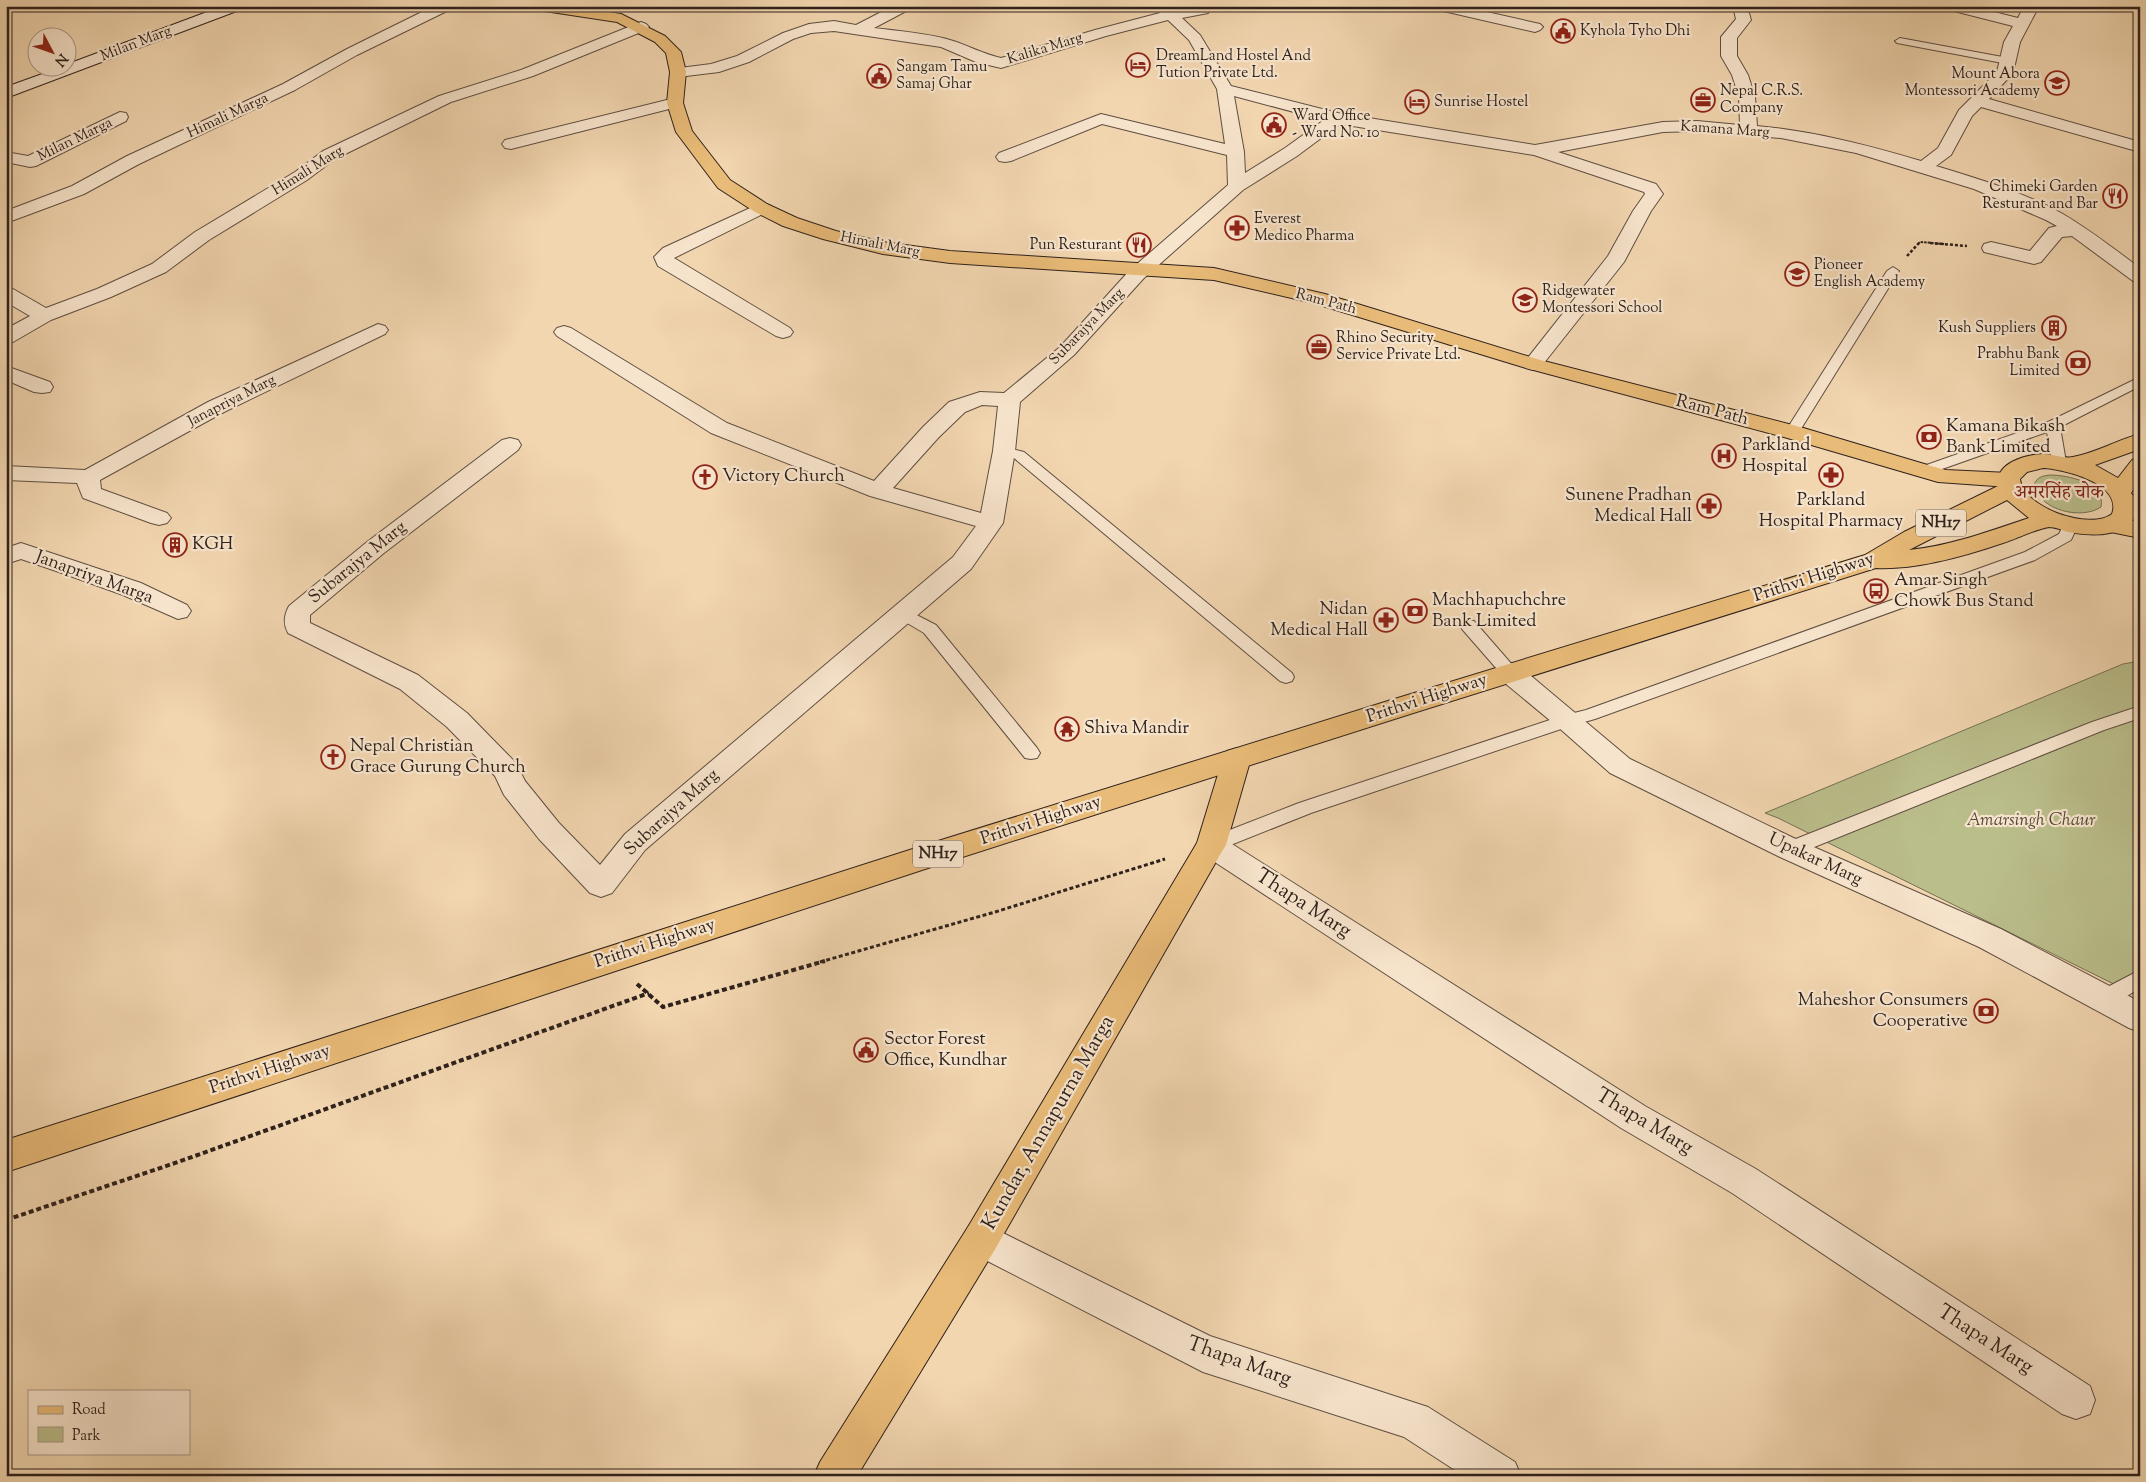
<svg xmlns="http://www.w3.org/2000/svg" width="2146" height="1482" font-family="'Sorts Mill Goudy','Noto Serif Devanagari',serif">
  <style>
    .green { fill: #babe8b; stroke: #747054 }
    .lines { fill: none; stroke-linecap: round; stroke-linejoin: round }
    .service-casing { stroke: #5f4e41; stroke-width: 2 }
    .minor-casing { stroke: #5f4e41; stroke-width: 2 }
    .secondary-casing { stroke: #2e211c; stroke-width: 2 }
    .primary-casing { stroke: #2e211c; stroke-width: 2 }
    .trunk-casing { stroke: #2e211c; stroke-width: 2 }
    .path-far3 { stroke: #2e211c; stroke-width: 2; stroke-dasharray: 2.5 1; stroke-linecap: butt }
    .path-far2 { stroke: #2e211c; stroke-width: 2.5; stroke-dasharray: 3 2; stroke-linecap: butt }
    .path-far1 { stroke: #2e211c; stroke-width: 3; stroke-dasharray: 4 2.5; stroke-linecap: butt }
    .path { stroke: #2e211c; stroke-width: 4; stroke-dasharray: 5 3; stroke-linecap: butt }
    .service { fill: #f7e4cc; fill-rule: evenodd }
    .minor { fill: #f7e4cc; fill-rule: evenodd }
    .secondary { fill: #f7e4cc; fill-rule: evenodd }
    .primary { fill: #e9bb78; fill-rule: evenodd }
    .trunk { fill: #e9bb78; fill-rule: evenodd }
    .labels { text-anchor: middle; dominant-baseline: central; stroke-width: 4.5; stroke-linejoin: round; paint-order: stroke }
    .far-poi-label { font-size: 15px; fill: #2e211c; stroke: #f7e4cc; text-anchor: start }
    .far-street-label { font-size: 15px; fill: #2e211c; stroke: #f7e4cc }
    .shield { fill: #f7e4cc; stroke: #6a5c51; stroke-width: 1 }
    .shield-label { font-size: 16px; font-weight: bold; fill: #2e211c }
    .street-label { font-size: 18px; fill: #2e211c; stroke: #f7e4cc }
    .poi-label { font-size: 18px; fill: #2e211c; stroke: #f7e4cc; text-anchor: start }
    .park-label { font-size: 18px; font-style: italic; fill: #514838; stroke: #f7e4cc }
    .neighbourhood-label { font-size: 19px; fill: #7a1f14; stroke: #f7e4cc }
    .near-street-label { font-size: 21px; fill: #2e211c; stroke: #f7e4cc }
  </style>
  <rect width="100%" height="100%" fill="#f2d6b0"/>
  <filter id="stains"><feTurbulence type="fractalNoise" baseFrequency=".004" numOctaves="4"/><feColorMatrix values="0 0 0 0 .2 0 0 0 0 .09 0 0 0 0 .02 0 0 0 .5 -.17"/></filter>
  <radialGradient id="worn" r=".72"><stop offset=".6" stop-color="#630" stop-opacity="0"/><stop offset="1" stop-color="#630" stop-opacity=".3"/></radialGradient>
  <path class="green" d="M2050 475C2068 475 2106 483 2101 507 2082 520 2040 511 2034 485 2037 477 2042 476 2050 475Z
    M2140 661V997L1778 818 1765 813 2123 664Z"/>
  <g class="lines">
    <g class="service-casing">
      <path id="service" d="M1900 38 2008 58 2013 61 2008 64 1897 43 1895 41Z
        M1893 267 1899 271 1799 432 1797 435H1787L1785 432 1887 271Z
        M2140 377V386L2060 427 2066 462 2064 465H2054L2052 462 2047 432 1928 474H1918L1916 471 1918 468 2048 422Z
        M1004 447 1024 452 1292 673 1294 677 1292 681 1286 683 1280 681 1014 458 999 454 997 451 999 448Z
        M2070 520 2075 522 2078 525 2071 540 2035 560 1595 719 1570 726 1311 813 1218 850 1211 852 1204 850 1202 845 1204 840 1299 803 1562 716 1586 710 2025 552 2059 534 2065 522Z
        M903 608 936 625 1037 748 1040 753 1037 758 1031 759 1025 758 924 633 897 617 895 613 897 609Z
        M1468 620 1474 621 1515 668 1517 672 1515 676 1509 678 1503 676 1462 629 1460 625 1462 621Z
        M2140 706V718L2104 730 1797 854 1790 856 1783 854 1781 849 1783 844 2092 722Z
        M2140 970V988C2127 995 2112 1009 2098 1004L2095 998 2098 992Z"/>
    </g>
    <g class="minor-casing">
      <path id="minor" d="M434 6H453L451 9 357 55 295 90 139 164 84 194 6 223V211L72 186 127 156 283 84 347 49Z
        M893 6H912L910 9 874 28C898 31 926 33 950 40 967 45 983 54 1001 58L1095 30 1160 13 1154 6H1170L1174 10 1206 6 1210 10 1208 13 1182 18 1200 35 1231 86 1338 113 1535 145 1663 122 1697 121 1740 125 1739 97 1732 75 1721 56V37L1736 19 1733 6H1747L1751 20 1737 38V56L1748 75 1755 97 1757 126C1813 131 1867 145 1921 161L1938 148 1959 110 1997 72 2004 42 2013 26 1946 9 1944 6H1970L2018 18 2024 6H2039L2020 42 2013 73 1989 99 2140 142V152L1981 107 1972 116 1951 155 1936 166C1976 178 2025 193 2061 213 2089 229 2114 249 2140 268V283L2133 281 2072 236 2062 237 2041 262 2034 264 1984 252 1982 248 1984 244 1991 242 2030 251 2049 228 2057 226 2046 220 1974 189 1856 153 1781 138 1697 131 1663 132 1558 152 1656 184 1663 194 1651 211 1624 262 1540 368 1533 370 1526 368 1523 364 1608 256 1633 211 1645 194 1644 192 1534 155 1340 124 1297 156 1243 190 1144 278 1074 355 1020 402 1015 451 1003 523 971 569 645 850 612 893 601 897 590 893 539 839 504 795 495 776 447 727 400 689 288 633C283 624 284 615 289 606L367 542 502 440 510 438 518 440 521 445 518 450 384 553 310 615V623L418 675 467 713 516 763 525 781 559 823 600 865 625 834 953 557 976 526 870 496 711 433 557 336 554 332 557 328 564 326 571 328 727 423 874 481 923 427 949 402 980 392 1004 393 1060 347 1130 270 1228 185 1227 155 1102 124 1011 161 1005 162 999 161 996 157 999 153 1101 114 1225 144 1217 89 1189 40 1168 20 1106 36 1001 68 976 62 941 47 834 31 811 33 793 39 749 62 719 72 678 77 672 75 670 72 672 69 711 64 737 56 783 33 809 24 834 21 856 25ZM1234 96 1324 120 1285 148 1245 173 1244 152ZM982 405 998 406 993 451 981 513 893 488 939 437 965 412Z
        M1432 6H1460L1540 24 1543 27 1540 30 1535 32 1439 10Z
        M641 22 646 24 649 27 646 30 533 76 451 102 335 159 307 180 209 240 166 272 111 297 51 320 13 342 6 344V329L30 316 6 302V287L13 289 46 308 97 289 152 264 195 232 295 172 323 151 439 96 521 70Z
        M675 98 681 100 683 103 681 106 511 149 505 148 502 144 505 140Z
        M120 112 126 113 128 117 126 121 36 166 30 167 6 162V152L28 156Z
        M761 203 767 204 770 208 767 212 674 258 790 328 793 332 790 336 783 338 776 336 658 266 654 257 663 248Z
        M378 324 385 326 388 330 385 334 224 412 100 480 101 489 167 513 171 518 167 523 159 525 151 523 83 498 77 483 6 480V466L85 470 208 402Z
        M6 366 50 382 53 387 50 392 42 393 34 392 6 380Z
        M21 543 141 583 187 605 191 611 187 617 178 619 123 595 59 572 21 559 6 564V548Z
        M1509 663 1518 665 1630 759 1800 841 2001 929 2140 1002V1032L2129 1028 1979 947 1780 857 1610 773 1558 727 1500 679 1496 672 1500 665Z
        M1211 834 1221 837 1645 1106 1756 1169 2090 1386 2095 1400 2090 1414 2076 1419 2062 1414 1732 1193 1621 1128 1201 853 1196 845 1201 837Z
        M981 1222 1210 1336 1428 1407 1515 1462 1521 1476H1464L1404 1437 1203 1372 968 1251 963 1239 968 1227Z"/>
    </g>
    <g class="secondary-casing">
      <path id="secondary" d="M223 6H244L242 9 6 98V87L59 68H68V64Z"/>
    </g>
    <g class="primary-casing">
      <path id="primary" d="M531 6H571L621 14 665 36 681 52 686 72 683 103 692 131 730 180 767 204 797 218 836 231 883 242 950 251 1214 268 1325 294 1540 360 1800 427 1931 466 1946 470 2009 473 2017 475 2020 480 2017 485 2009 487 1938 482 1784 437 1526 368 1313 303 1214 280 950 263 883 254 823 239 783 226 755 212 718 188 676 132 667 103 670 72 666 53 655 42 617 22 538 10Z
        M2125 493 2140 497V513L2117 505 2113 500 2117 495Z
        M2109 517 2140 522V538L2101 530 2097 525 2101 520Z
        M1237 748 1247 751 1251 758 1226 845 1221 853 994 1251 857 1476H814L820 1462 968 1227 1197 843 1223 758 1227 751Z"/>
    </g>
    <g class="trunk-casing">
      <path id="trunk" d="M2140 434V449L2095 465 2118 478 2132 460 2140 458V481L2131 493C2139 505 2139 520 2124 528 2107 537 2085 535 2068 532 2062 530 2055 527 2049 527 2036 529 2016 539 2003 543 1965 556 1916 570 1876 568L1407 715 922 870 6 1172V1140L922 846 1388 701 1865 555 1904 532 1998 486C1995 463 2024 455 2043 454 2053 454 2064 459 2073 457 2096 453 2117 440 2140 434ZM2043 468C2063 469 2123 483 2112 514 2090 531 2023 508 2020 479L2027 472ZM2007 500 2029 518C1990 531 1950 546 1909 550Z"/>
    </g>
    <path class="path-far3" d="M1918 244 1920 242 1945 244"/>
    <path class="path-far2" d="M1930 243 1967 246
      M1907 256 1919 243"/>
    <path class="path-far1" d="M820 962 995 912 1165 859"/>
    <path class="path" d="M637 984 663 1007 825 961
      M6 1220 178 1162 649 993"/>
    <use href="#service" class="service"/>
    <use href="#minor" class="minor"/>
    <use href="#secondary" class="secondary"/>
    <use href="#primary" class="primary"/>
    <use href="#trunk" class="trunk"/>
  </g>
  <defs>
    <g id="civic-ring" transform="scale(1.25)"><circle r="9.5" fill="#f7e4cc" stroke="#8f2418" stroke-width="1.5"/><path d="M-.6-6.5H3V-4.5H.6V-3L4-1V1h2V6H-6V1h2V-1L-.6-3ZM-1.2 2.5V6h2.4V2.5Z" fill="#8f2418"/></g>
    <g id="hotel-ring" transform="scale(1.25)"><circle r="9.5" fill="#f7e4cc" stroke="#8f2418" stroke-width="1.5"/><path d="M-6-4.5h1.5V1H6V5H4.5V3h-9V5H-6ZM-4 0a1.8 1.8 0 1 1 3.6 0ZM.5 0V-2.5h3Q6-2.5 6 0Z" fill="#8f2418"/></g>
    <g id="school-ring" transform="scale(1.25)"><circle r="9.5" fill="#f7e4cc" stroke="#8f2418" stroke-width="1.5"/><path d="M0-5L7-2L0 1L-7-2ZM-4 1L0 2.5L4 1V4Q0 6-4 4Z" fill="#8f2418"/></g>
    <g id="office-ring" transform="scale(1.25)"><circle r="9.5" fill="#f7e4cc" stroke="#8f2418" stroke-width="1.5"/><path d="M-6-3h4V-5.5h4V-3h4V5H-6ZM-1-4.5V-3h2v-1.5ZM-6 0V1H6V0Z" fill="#8f2418"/></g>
    <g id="restaurant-ring" transform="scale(1.25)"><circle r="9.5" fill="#f7e4cc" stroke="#8f2418" stroke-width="1.5"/><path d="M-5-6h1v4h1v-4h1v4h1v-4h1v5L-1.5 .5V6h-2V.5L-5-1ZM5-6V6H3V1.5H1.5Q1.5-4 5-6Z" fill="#8f2418"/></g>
    <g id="pharmacy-ring" transform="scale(1.25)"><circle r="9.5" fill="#f7e4cc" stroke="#8f2418" stroke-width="1.5"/><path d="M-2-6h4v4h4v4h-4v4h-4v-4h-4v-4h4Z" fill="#8f2418"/></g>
    <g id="building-ring" transform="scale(1.25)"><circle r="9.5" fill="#f7e4cc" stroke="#8f2418" stroke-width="1.5"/><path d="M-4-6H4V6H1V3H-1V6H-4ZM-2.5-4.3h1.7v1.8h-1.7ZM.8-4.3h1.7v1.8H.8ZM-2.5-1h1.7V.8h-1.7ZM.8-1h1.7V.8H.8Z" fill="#8f2418"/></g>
    <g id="bank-ring" transform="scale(1.25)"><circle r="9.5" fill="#f7e4cc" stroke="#8f2418" stroke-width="1.5"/><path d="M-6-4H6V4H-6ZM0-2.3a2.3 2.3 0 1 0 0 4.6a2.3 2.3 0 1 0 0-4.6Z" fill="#8f2418"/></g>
    <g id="hospital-ring" transform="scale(1.25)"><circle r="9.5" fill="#f7e4cc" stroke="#8f2418" stroke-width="1.5"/><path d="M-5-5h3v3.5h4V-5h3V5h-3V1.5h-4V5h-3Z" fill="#8f2418"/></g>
    <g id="church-ring" transform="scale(1.25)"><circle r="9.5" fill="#f7e4cc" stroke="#8f2418" stroke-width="1.5"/><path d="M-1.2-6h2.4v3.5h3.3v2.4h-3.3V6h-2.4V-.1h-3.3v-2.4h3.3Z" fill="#8f2418"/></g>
    <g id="bus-ring" transform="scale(1.25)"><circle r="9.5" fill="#f7e4cc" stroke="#8f2418" stroke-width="1.5"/><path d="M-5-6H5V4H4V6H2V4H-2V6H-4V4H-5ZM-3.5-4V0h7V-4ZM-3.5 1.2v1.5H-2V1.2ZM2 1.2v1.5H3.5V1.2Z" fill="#8f2418"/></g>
    <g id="temple-ring" transform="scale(1.25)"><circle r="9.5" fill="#f7e4cc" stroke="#8f2418" stroke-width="1.5"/><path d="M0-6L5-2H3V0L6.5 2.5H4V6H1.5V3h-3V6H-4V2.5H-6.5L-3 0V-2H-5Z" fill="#8f2418"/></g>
  </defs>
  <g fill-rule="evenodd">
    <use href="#civic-ring" x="1563" y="31"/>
    <use href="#hotel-ring" x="1138" y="65"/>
    <use href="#civic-ring" x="879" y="76"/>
    <use href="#school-ring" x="2057" y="83"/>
    <use href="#office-ring" x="1703" y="100"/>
    <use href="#hotel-ring" x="1417" y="102"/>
    <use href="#civic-ring" x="1274" y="125"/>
    <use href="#restaurant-ring" x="2115" y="196"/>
    <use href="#pharmacy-ring" x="1237" y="228"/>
    <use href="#restaurant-ring" x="1139" y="245"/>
    <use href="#school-ring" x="1797" y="274"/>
    <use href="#school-ring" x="1525" y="300"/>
    <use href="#building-ring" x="2054" y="328"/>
    <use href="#office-ring" x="1319" y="347"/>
    <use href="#bank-ring" x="2078" y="363"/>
    <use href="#bank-ring" x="1929" y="437"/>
    <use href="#hospital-ring" x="1724" y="456"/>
    <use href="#pharmacy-ring" x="1831" y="475"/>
    <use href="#church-ring" x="705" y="477"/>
    <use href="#pharmacy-ring" x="1709" y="506"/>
    <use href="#building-ring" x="175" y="545"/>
    <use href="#bus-ring" x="1876" y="591"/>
    <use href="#bank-ring" x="1415" y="611"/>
    <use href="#pharmacy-ring" x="1386" y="620"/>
    <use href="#temple-ring" x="1067" y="729"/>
    <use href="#church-ring" x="333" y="757"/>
    <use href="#bank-ring" x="1986" y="1011"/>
    <use href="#civic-ring" x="866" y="1050"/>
  </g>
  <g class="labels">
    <g class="far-poi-label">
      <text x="1580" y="31">Kyhola Tyho Dhi</text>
      <text x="1156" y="56">DreamLand Hostel And<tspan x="1156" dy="17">Tution Private Ltd.</tspan></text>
      <text x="896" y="67">Sangam Tamu<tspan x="896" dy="17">Samaj Ghar</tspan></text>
      <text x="2040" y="74" text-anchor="end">Mount Abora<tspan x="2040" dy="17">Montessori Academy</tspan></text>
      <text x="1720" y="91">Nepal C.R.S.<tspan x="1720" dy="17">Company</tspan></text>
      <text x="1434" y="102">Sunrise Hostel</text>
      <text x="1292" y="116">Ward Office<tspan x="1292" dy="17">- Ward No. 10</tspan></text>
      <text x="2098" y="187" text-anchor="end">Chimeki Garden<tspan x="2098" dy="17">Resturant and Bar</tspan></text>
      <text x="1254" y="219">Everest<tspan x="1254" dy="17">Medico Pharma</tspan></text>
      <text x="1122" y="245" text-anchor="end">Pun Resturant</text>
      <text x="1814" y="265">Pioneer<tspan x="1814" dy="17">English Academy</tspan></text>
      <text x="1542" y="291">Ridgewater<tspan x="1542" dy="17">Montessori School</tspan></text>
      <text x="2036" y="328" text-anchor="end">Kush Suppliers</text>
      <text x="1336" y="338">Rhino Security<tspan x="1336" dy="17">Service Private Ltd.</tspan></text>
      <text x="2060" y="354" text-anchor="end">Prabhu Bank<tspan x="2060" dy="17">Limited</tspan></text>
    </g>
    <g class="far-street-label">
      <text transform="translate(136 44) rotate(-21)">Milan Marg</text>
      <text transform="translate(1045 49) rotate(-17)">Kalika Marg</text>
      <text transform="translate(228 116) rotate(-25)">Himali Marga</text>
      <text transform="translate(1725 130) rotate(4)">Kamana Marg</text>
      <text transform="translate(75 140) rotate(-26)">Milan Marga</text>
      <text transform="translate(308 171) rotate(-32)">Himali Marg</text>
      <text transform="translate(880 245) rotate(11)">Himali Marg</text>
      <text transform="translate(1326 302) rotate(15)">Ram Path</text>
      <text transform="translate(1087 327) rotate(-46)">Subarajya Marg</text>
      <text transform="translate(232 401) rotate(-27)">Janapriya Marg</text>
    </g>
    <g class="shield">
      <rect x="1916" y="509.5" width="50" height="27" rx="4"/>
      <rect x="913" y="840.5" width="50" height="27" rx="4"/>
    </g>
    <g class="shield-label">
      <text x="1941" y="523">NH17</text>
      <text x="938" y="854">NH17</text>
    </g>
    <g class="street-label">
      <text transform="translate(1712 411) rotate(15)">Ram Path</text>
      <text transform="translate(358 563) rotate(-39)">Subarajya Marg</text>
      <text transform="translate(94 578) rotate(20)">Janapriya Marga</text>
      <text transform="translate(1814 578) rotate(-18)">Prithvi Highway</text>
      <text transform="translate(1427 699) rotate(-18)">Prithvi Highway</text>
      <text transform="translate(672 813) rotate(-42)">Subarajya Marg</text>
      <text transform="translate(1041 821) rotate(-18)">Prithvi Highway</text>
      <text transform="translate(1815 860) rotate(25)">Upakar Marg</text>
      <text transform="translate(655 944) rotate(-18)">Prithvi Highway</text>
      <text transform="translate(270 1070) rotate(-18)">Prithvi Highway</text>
    </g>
    <g class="poi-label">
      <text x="1946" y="427">Kamana Bikash<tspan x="1946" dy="21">Bank Limited</tspan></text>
      <text x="1742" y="446">Parkland<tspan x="1742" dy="21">Hospital</tspan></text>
      <text x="722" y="477">Victory Church</text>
      <text x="1692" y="496" text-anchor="end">Sunene Pradhan<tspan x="1692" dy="21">Medical Hall</tspan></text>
      <text x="1831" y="501" text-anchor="middle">Parkland<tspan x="1831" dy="21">Hospital Pharmacy</tspan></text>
      <text x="192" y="545">KGH</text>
      <text x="1894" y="581">Amar Singh<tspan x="1894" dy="21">Chowk Bus Stand</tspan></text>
      <text x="1432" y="601">Machhapuchchre<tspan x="1432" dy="21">Bank Limited</tspan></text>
      <text x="1368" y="610" text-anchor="end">Nidan<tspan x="1368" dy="21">Medical Hall</tspan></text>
      <text x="1084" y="729">Shiva Mandir</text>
      <text x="350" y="747">Nepal Christian<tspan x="350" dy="21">Grace Gurung Church</tspan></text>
      <text x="1968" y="1001" text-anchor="end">Maheshor Consumers<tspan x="1968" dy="21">Cooperative</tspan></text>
      <text x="884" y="1040">Sector Forest<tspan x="884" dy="21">Office, Kundhar</tspan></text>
    </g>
    <g class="park-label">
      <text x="2031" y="821">Amarsingh Chaur</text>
    </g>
    <g class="neighbourhood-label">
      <text x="2059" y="493">अमरसिंह चोक</text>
    </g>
    <g class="near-street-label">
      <text transform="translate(1303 904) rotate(33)">Thapa Marg</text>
      <text transform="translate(1644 1122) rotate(31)">Thapa Marg</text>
      <text transform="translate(1049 1123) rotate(-60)">Kundar, Annapurna Marga</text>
      <text transform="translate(1985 1340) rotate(33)">Thapa Marg</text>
      <text transform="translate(1239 1362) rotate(20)">Thapa Marg</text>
    </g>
  </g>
  <rect width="2146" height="1482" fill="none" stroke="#f2d6b0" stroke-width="25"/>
  <rect x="8" y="8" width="2131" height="1467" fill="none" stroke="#2e211c" stroke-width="2.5"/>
  <rect x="12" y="12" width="2121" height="1457" fill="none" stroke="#2e211c"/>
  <rect x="28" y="1390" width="162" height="65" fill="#f7e4cc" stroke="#a79686"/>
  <rect x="38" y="1406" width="25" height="8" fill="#e9bb78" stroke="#a79686"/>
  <text x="72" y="1414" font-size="15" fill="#2e211c">Road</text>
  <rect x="38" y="1427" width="25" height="15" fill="#babe8b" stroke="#a79686"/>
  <text x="72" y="1440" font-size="15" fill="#2e211c">Park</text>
  <g transform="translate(52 52) rotate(131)"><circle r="24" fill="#f7e4cc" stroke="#a79686"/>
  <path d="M0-4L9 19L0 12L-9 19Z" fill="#8f2418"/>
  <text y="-8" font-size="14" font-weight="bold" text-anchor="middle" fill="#2e211c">N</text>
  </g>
  <rect width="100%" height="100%" filter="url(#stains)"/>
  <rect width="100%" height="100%" fill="url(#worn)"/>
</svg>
